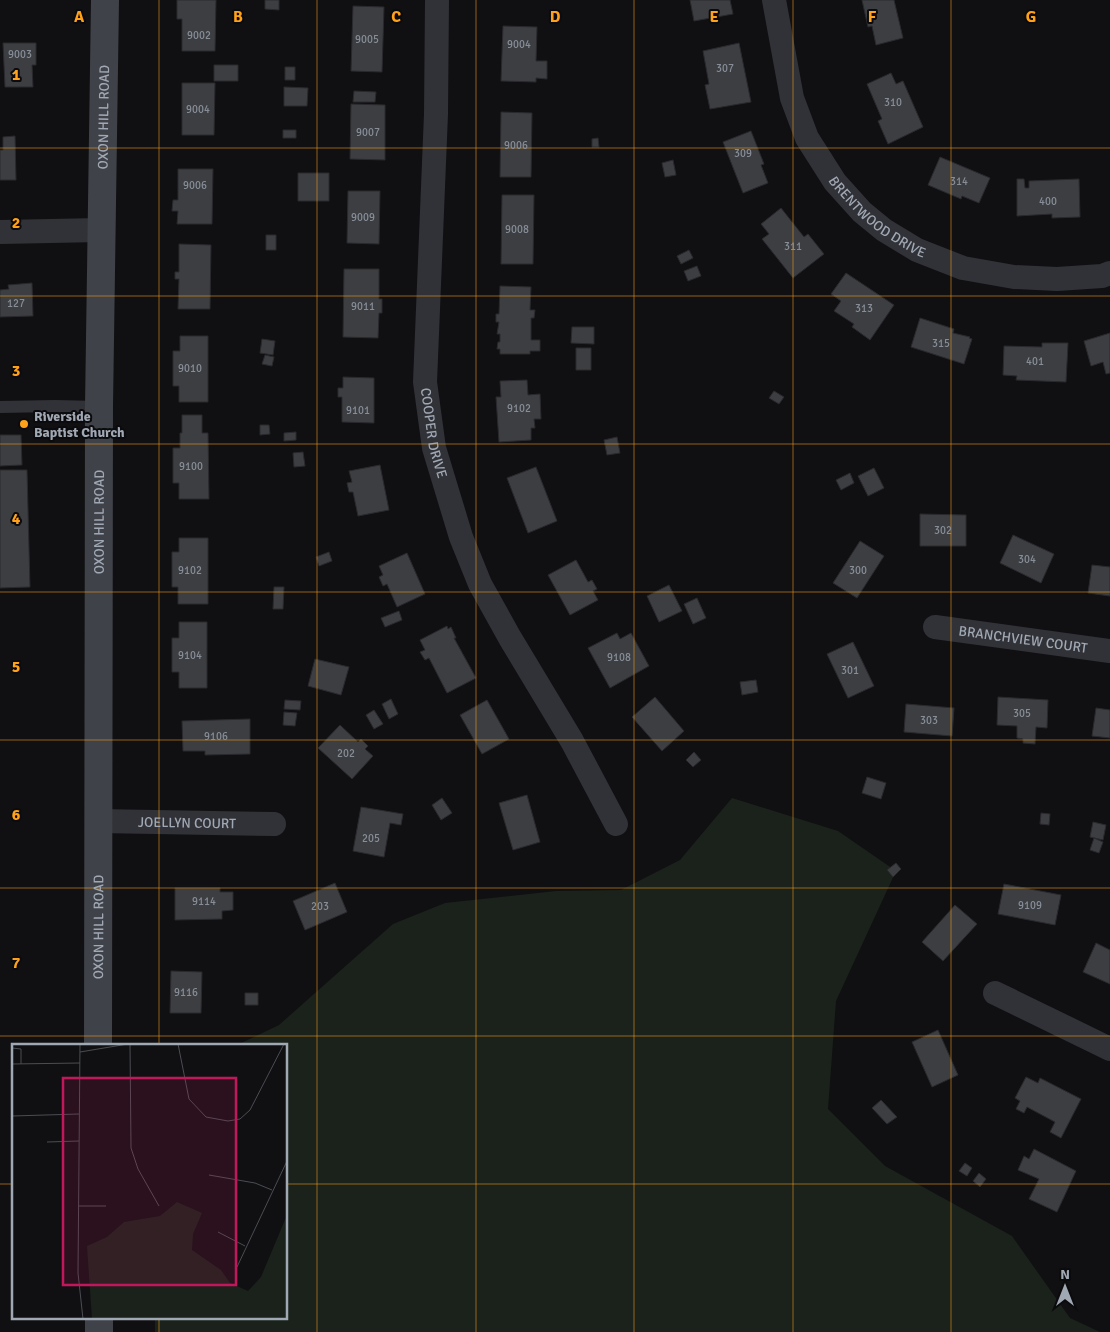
<svg xmlns="http://www.w3.org/2000/svg" width="1110" height="1332" font-family="Signika,sans-serif">
  <style>
    .green { fill: #1a221b }
    .building { fill: #3c3e42; stroke: #2a2a2e }
    .lines { fill: none; stroke-linecap: round; stroke-linejoin: round }
    .lane { stroke: #313237; stroke-width: 12 }
    .street { stroke: #313237; stroke-width: 24 }
    .secondary { stroke: #3f4248; stroke-width: 28 }
    .grid { fill: none; stroke: #ffa11b; stroke-width: 1; stroke-opacity: 0.55 }
    .poi-dot { fill: #ffa11b; stroke: #0b0b0d; stroke-width: 2 }
    .labels { text-anchor: middle; dominant-baseline: central; stroke-width: 4; stroke-linejoin: round; paint-order: stroke }
    .number-label { font-size: 11px; fill: #878e98 }
    .street-label { font-size: 14px; fill: #a0a8b4; stroke: #0b0b0d }
    .poi-label { font-size: 14px; font-weight: bold; fill: #a0a8b4; stroke: #0b0b0d; text-anchor: start }
    .inset-road { fill: none; stroke: #4a4d53; stroke-width: 1 }
    .view { fill: #c2185b; fill-opacity: 0.15; stroke: #c2185b; stroke-width: 2.5 }
    .inset-edge { fill: none; stroke: #a0a8b4; stroke-width: 2.5 }
    .grid-label { font-size: 16px; text-anchor: middle; font-weight: bold; fill: #ffa11b; stroke: #0b0b0d; stroke-width: 4; stroke-linejoin: round; paint-order: stroke }
  </style>
  <rect width="100%" height="100%" fill="#101012"/>
  <path class="green" d="M732 798 838 831 896 871 836 1001 828 1109 885 1166 1012 1236 1070 1318 1100 1332H155V1318H286V1046H235L279 1025 393 924 445 903 556 891 621 890 680 860Z"/>
  <path class="building" d="M177 0H216L215 51H182V19H177Z
    M265 0H279V10L265 9Z
    M690 0H730L733 14 694 21Z
    M862 0H894L903 38 876 45 872 26 868 27Z
    M353 6 384 7 382 72 351 71Z
    M503 26 537 27 536 61H547V79L536 78V82L501 81Z
    M3 43H36V65H32L33 87H5Z
    M739 43 751 102 710 109 705 85 709 84 703 51Z
    M214 65H238V81H214Z
    M285 67H295V80H285Z
    M891 73 896 84 903 81 923 127 888 144 878 121 882 119 867 84Z
    M182 83H215L214 135H182Z
    M284 87 308 88 307 106H284Z
    M354 91 376 92 375 102H353Z
    M351 104 385 105V160L350 159Z
    M501 112 532 113 531 177H500Z
    M283 130H296V138H283Z
    M751 131 764 164 761 165 768 183 743 193 723 142Z
    M15 136 16 180H0V150H3V137Z
    M598 138 599 147H592V139Z
    M940 157 990 178 979 203 962 196 961 199 928 185Z
    M673 160 676 175 665 177 662 163Z
    M178 169H213L212 224H177L178 211H172L173 200H178Z
    M298 173H329V201H298Z
    M1017 179H1024L1025 188H1029V181L1079 179 1080 217 1052 218V214L1017 216Z
    M348 191H380L379 244 347 243Z
    M502 195H534L533 264H501Z
    M781 208 804 237 808 234 824 254 793 278 762 239 769 234 761 224Z
    M266 235H276V250H266Z
    M179 244 211 245 210 309H178L179 279H175V272H179Z
    M689 250 693 258 681 264 677 256Z
    M697 266 701 276 688 281 684 271Z
    M344 269H379V299H382V313H379L378 338 343 337Z
    M846 273 894 305 870 340 852 327 854 324 834 311 841 301 831 294Z
    M32 283 33 316 0 317V290L9 289 8 285Z
    M500 286 531 287 530 310H535L534 318H531V340H540V351H530V354H500V349H497L498 342H500V334H497L499 322H496V314H499Z
    M920 318 954 329 953 333 970 337 969 338 972 339 964 364 911 347Z
    M572 327H594V344L571 343Z
    M1110 333V373L1106 374 1103 362 1091 366 1084 341Z
    M180 336H208V402H179V386H173V351H180Z
    M262 339 275 341 273 355 260 353Z
    M1042 343H1068L1066 382 1016 380 1017 376 1003 375 1004 346 1042 347Z
    M576 348H591V370H576Z
    M265 355 274 357 272 366 262 364Z
    M343 377 374 378V423L342 422V397H338V388H343Z
    M527 380 528 395 540 394 541 419H534L535 428H531V440L499 442 496 397H501L500 381Z
    M774 391 784 397 779 404 769 398Z
    M182 415H202V433H208L209 499H179V483H173V448H180V433H182Z
    M260 425H269L270 434 260 435Z
    M296 432V440L284 441V433Z
    M0 435H21L22 465 0 466Z
    M617 437 620 453 607 455 604 440Z
    M303 452 305 466 294 467 293 453Z
    M380 465 389 510 358 516 353 492H349L347 483 352 482 349 471Z
    M536 467 557 521 528 533 507 478Z
    M874 468 884 488 868 496 858 476Z
    M0 470H27L30 587 0 588Z
    M850 473 854 483 841 490 836 480Z
    M920 514 966 515V546H920Z
    M1013 535 1054 554 1041 583 1000 563Z
    M179 538H208V604H178V587H172V552H179Z
    M860 541 884 556 857 598 833 583Z
    M329 552 332 561 319 566 316 557Z
    M407 553 425 594 397 607 387 584 383 586 379 577 383 575 379 566Z
    M576 560 588 582 592 580 597 589 593 591 598 600 570 615 548 575Z
    M1092 565 1110 567V596L1088 593Z
    M669 585 682 611 659 622 647 596Z
    M274 587H284L283 609H273Z
    M697 598 706 618 693 624 684 604Z
    M399 611 402 620 385 627 381 618Z
    M179 622H207V688H179V672H172V638H179Z
    M447 626 448 629 451 627 456 638H454L476 678 447 693 429 658 425 660 420 652 425 650 420 640Z
    M617 633 620 639 631 633 649 666 610 688 588 648Z
    M853 642 874 686 848 698 827 654Z
    M315 659 349 667 341 695 308 686Z
    M756 680 758 692 742 695 740 682Z
    M655 697 684 731 662 751 632 717Z
    M998 697 1048 700 1047 728 1036 727 1035 744 1023 743V739L1017 738V726L997 725Z
    M391 699 398 714 389 719 382 704Z
    M285 700 301 701 300 710 284 709Z
    M487 700 509 739 482 754 460 715Z
    M906 704 954 708 952 736 904 732Z
    M1096 708 1110 710V738L1092 736Z
    M374 710 383 724 374 729 366 715Z
    M284 712 297 713 295 726 283 725Z
    M250 719V754L205 755V751H183L182 721Z
    M340 725 358 742 361 739 368 746 365 749 373 756 352 779 318 748Z
    M694 752 701 760 693 767 686 760Z
    M867 777 886 783 881 799 862 793Z
    M527 795 540 842 513 850 499 803Z
    M442 798 452 813 441 820 432 805Z
    M361 807 403 814 401 825 390 823 384 857 353 851Z
    M1041 813 1050 814 1049 825 1040 824Z
    M1093 822 1106 825 1103 840 1090 837Z
    M1094 838 1103 842 1099 853 1090 850Z
    M896 863 901 869 893 877 887 870Z
    M335 883 347 912 305 930 293 901Z
    M1004 884 1061 895 1055 925 998 914Z
    M175 888H220V892H233V910L222 911V919L175 920Z
    M955 905 977 924 943 961 922 942Z
    M1096 943 1110 950V984L1083 972Z
    M171 971 202 972 201 1013H170Z
    M245 993H258V1005H245Z
    M938 1030 958 1075 932 1087 912 1042Z
    M1026 1077 1038 1083 1040 1078 1081 1099 1061 1138 1050 1132 1055 1122 1027 1107 1024 1113 1016 1109 1020 1101 1015 1098Z
    M881 1100 897 1117 887 1124 872 1108Z
    M1034 1149 1076 1171 1057 1212 1029 1199 1039 1179 1018 1170 1024 1156 1029 1159Z
    M965 1163 972 1168 967 1176 959 1171Z
    M979 1173 986 1179 980 1187 973 1181Z"/>
  <g class="lines">
    <path class="lane" d="M0 407 55 406 99 407"/>
    <g class="street">
      <path id="s1" d="M437 0 436 114 425 382 434 448 461 537 480 584 510 638 572 741 616 824"/>
      <path id="s2" d="M774 0 792 98 807 138 835 182 862 212 884 230 917 250 963 268 1014 277 1057 279 1102 276 1110 273"/>
      <path d="M0 232 101 230"/>
      <path id="s3" d="M935 627 1110 651"/>
      <path id="s4" d="M98 821 274 824"/>
      <path d="M995 993 1110 1049"/>
    </g>
    <g class="secondary">
      <path id="s5" d="M98 1046 99 407 105 0"/>
      <path d="M99 1318V1332"/>
    </g>
  </g>
  <path class="grid" d="M159 0V1046M317 0V1332M476 0V1332M634 0V1332M793 0V1332M951 0V1332M0 148H1110M0 296H1110M0 444H1110M0 592H1110M0 740H1110M0 888H1110M0 1036H1110M0 1184H14M286 1184H1110M159 1318V1332"/>
  <circle class="poi-dot" cx="24" cy="424" r="5"/>
  <g class="labels">
    <g class="number-label">
      <text x="199" y="35">9002</text>
      <text x="367" y="39">9005</text>
      <text x="519" y="44">9004</text>
      <text x="20" y="54">9003</text>
      <text x="725" y="68">307</text>
      <text x="893" y="102">310</text>
      <text x="198" y="109">9004</text>
      <text x="368" y="132">9007</text>
      <text x="516" y="145">9006</text>
      <text x="743" y="153">309</text>
      <text x="959" y="181">314</text>
      <text x="195" y="185">9006</text>
      <text x="1048" y="201">400</text>
      <text x="363" y="217">9009</text>
      <text x="517" y="229">9008</text>
      <text x="793" y="246">311</text>
      <text x="16" y="303">127</text>
      <text x="363" y="306">9011</text>
      <text x="864" y="308">313</text>
      <text x="941" y="343">315</text>
      <text x="1035" y="361">401</text>
      <text x="190" y="368">9010</text>
      <text x="519" y="408">9102</text>
      <text x="358" y="410">9101</text>
      <text x="191" y="466">9100</text>
      <text x="943" y="530">302</text>
      <text x="1027" y="559">304</text>
      <text x="190" y="570">9102</text>
      <text x="858" y="570">300</text>
      <text x="190" y="655">9104</text>
      <text x="619" y="657">9108</text>
      <text x="850" y="670">301</text>
      <text x="1022" y="713">305</text>
      <text x="929" y="720">303</text>
      <text x="216" y="736">9106</text>
      <text x="346" y="753">202</text>
      <text x="371" y="838">205</text>
      <text x="204" y="901">9114</text>
      <text x="1030" y="905">9109</text>
      <text x="320" y="906">203</text>
      <text x="186" y="992">9116</text>
    </g>
    <g class="street-label">
      <text stroke="none"><textPath href="#s5" startOffset="929">OXON HILL ROAD</textPath></text>
      <text stroke="none"><textPath href="#s2" startOffset="250">BRENTWOOD DRIVE</textPath></text>
      <text stroke="none"><textPath href="#s1" startOffset="434">COOPER DRIVE</textPath></text>
      <text stroke="none"><textPath href="#s5" startOffset="524">OXON HILL ROAD</textPath></text>
      <text stroke="none"><textPath href="#s3" startOffset="89">BRANCHVIEW COURT</textPath></text>
      <text stroke="none"><textPath href="#s4" startOffset="89">JOELLYN COURT</textPath></text>
      <text stroke="none"><textPath href="#s5" startOffset="119">OXON HILL ROAD</textPath></text>
    </g>
    <g class="poi-label">
      <text x="34" y="416">Riverside<tspan x="34" dy="16">Baptist Church</tspan></text>
    </g>
  </g>
  <g transform="translate(12 1044)">
    <rect width="275" height="275" fill="#101012"/>
    <path d="M165 158 190 169 181 190 180 206 209 226 218 239 236 247 249 233 275 171V275H80L75 202 95 193 112 178 148 172Z" fill="#1a221b"/>
    <path class="inset-road" d="M68 0 66 229 71 275M118 0 119 104 126 125 147 162M166 0 177 55 194 73 216 77 228 75 238 66 272 0M0 4 9 5V20M68 8 116 0M0 20 68 19M0 72 67 70M35 98 67 97M197 131 243 139 260 146M66 162H94M206 188 233 202M225 223 275 117"/>
    <path class="view" d="M51 34H224V241H51Z"/>
    <rect width="275" height="275" class="inset-edge"/>
  </g>
  <g class="grid-label">
    <text x="79" y="22">A</text>
    <text x="238" y="22">B</text>
    <text x="396" y="22">C</text>
    <text x="555" y="22">D</text>
    <text x="714" y="22">E</text>
    <text x="872" y="22">F</text>
    <text x="1031" y="22">G</text>
    <text x="16" y="80">1</text>
    <text x="16" y="228">2</text>
    <text x="16" y="376">3</text>
    <text x="16" y="524">4</text>
    <text x="16" y="672">5</text>
    <text x="16" y="820">6</text>
    <text x="16" y="968">7</text>
  </g>
  <g transform="translate(1065 1287)" stroke="#0b0b0d" stroke-width="4" paint-order="stroke">
  <path d="M0-4L9 19L0 12L-9 19Z" fill="#a0a8b4"/>
  <text y="-8" font-size="14" font-weight="bold" text-anchor="middle" fill="#a0a8b4">N</text>
  </g>
</svg>
